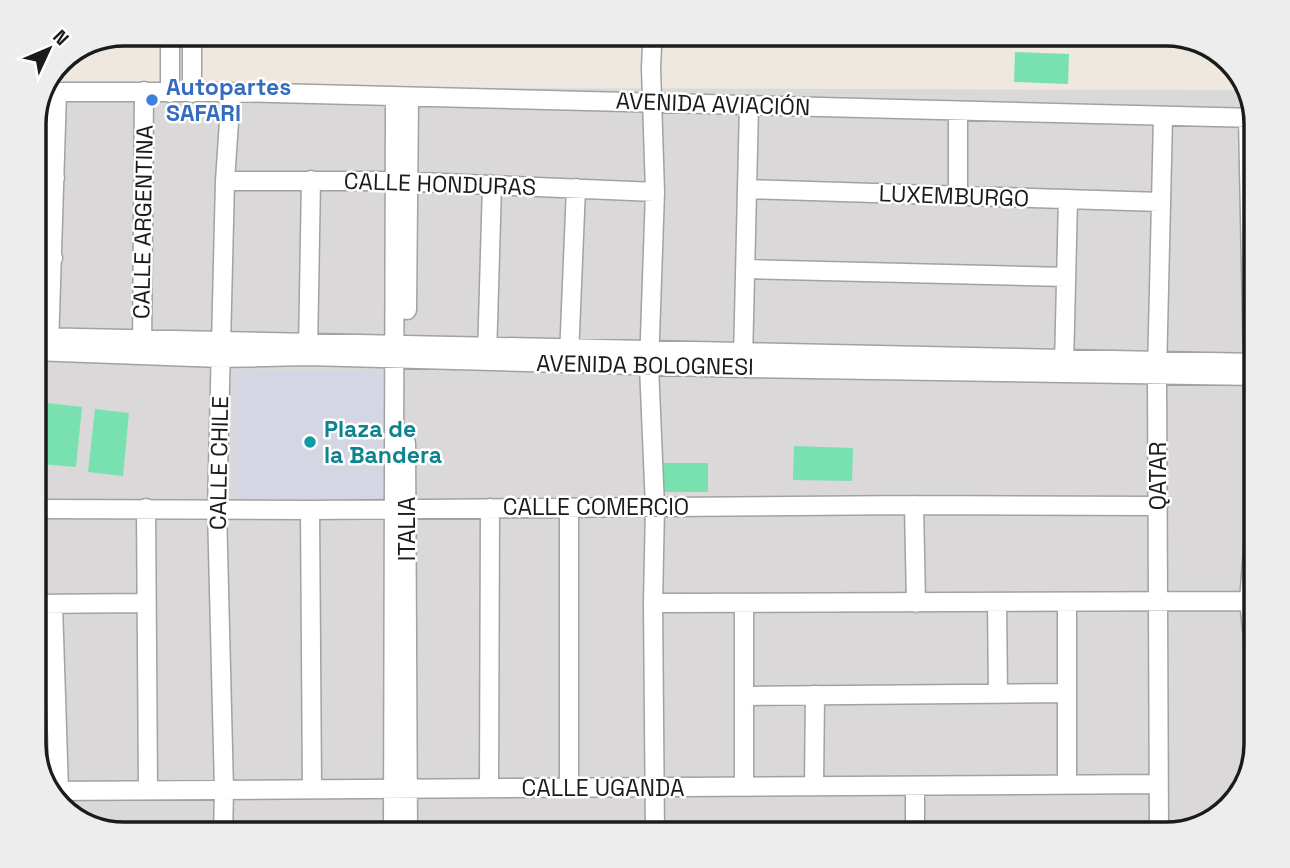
<svg xmlns="http://www.w3.org/2000/svg" width="1290" height="868" font-family="'Space Grotesk',sans-serif">
  <style>
    .residential { fill: #dad8d8 }
    .pitch { fill: #79e1b0 }
    .plaza { fill: #d5d6e3 }
    .lines { fill: none; stroke-linecap: round; stroke-linejoin: round }
    .minor-casing { stroke: #a2a2a2; stroke-width: 21 }
    .minor { stroke: #fff; stroke-width: 18 }
    .shop-dot { fill: #3f7fe0; stroke: #fff; stroke-width: 2.5 }
    .culture-dot { fill: #0f9aa8; stroke: #fff; stroke-width: 2.5 }
    .labels { text-anchor: middle; dominant-baseline: central; stroke-width: 5; stroke-linejoin: round; paint-order: stroke }
    .shop-label { font-size: 23px; font-weight: bold; fill: #366cbe; stroke: #fff; text-anchor: start }
    .street-label { font-size: 23px; fill: #1b1b1b; stroke: #fff }
    .culture-label { font-size: 23px; font-weight: bold; fill: #0d838f; stroke: #fff; text-anchor: start }
    .rim { fill: none; stroke: #1b1b1b; stroke-width: 3.5 }
  </style>
  <rect width="100%" height="100%" fill="#eee8e0"/>
  <path class="residential" d="M47 87 1248 90 1257 123V745L1241 795 1211 823 1167 835H123L73 819 45 789 33 750V118Z"/>
  <path class="pitch" d="M1015 52 1069 54 1068 84 1014 82Z
    M47 403 82 407 76 467 41 464Z
    M95 409 129 413 123 476 88 472Z
    M794 446 853 448 852 481 793 480Z
    M664 463H708V492H664Z"/>
  <path class="plaza" d="M240 370 378 372 386 379 387 505H233V375Z"/>
  <g class="lines">
    <g class="minor-casing">
      <path id="minor" d="M170 33V93
        M192 33V93
        M45 92H231L1256 118
        M1248 118 1256 512 1249 601 1257 673
        M33 178H55
        M225 181H395L655 192
        M747 189 1161 202
        M958 196V111
        M33 257 53 258
        M745 269 1066 277
        M407 310 409 98
        M33 337 1257 363
        M49 347 57 92
        M142 350 144 91
        M33 351 221 358 308 356 743 368 1257 376
        M308 351 311 180
        M569 356 576 188
        M487 357 492 185
        M743 360 749 105
        M1064 366 1068 199
        M406 443 408 835
        M914 505 916 603
        M569 507V788
        M146 508 148 790
        M33 509 310 510 914 505 1158 506
        M310 510 312 789
        M997 602 998 694
        M1067 602V785
        M653 603 1249 601
        M33 604 146 603
        M53 604 59 791
        M744 696 1067 693
        M33 697 56 696
        M814 786 815 695
        M744 787V603
        M489 788 490 508
        M47 791 1159 784
        M223 835 224 790 217 509 225 181 231 92
        M393 835 395 97
        M655 835 653 603 655 507 649 366 655 192 651 68 652 46 655 33
        M915 835V786
        M1159 835 1157 374 1163 117"/>
    </g>
    <use href="#minor" class="minor"/>
  </g>
  <circle class="shop-dot" cx="152" cy="100" r="7"/>
  <circle class="culture-dot" cx="310" cy="442" r="7"/>
  <g class="labels">
    <g class="shop-label">
      <text x="166" y="87">Autopartes<tspan x="166" dy="26">SAFARI</tspan></text>
    </g>
    <g class="street-label">
      <text transform="translate(713 104) rotate(2)">AVENIDA AVIACIÓN</text>
      <text transform="translate(440 184) rotate(2)">CALLE HONDURAS</text>
      <text transform="translate(954 196) rotate(2)">LUXEMBURGO</text>
      <text transform="translate(143 222) rotate(-89)">CALLE ARGENTINA</text>
      <text transform="translate(645 365) rotate(1)">AVENIDA BOLOGNESI</text>
      <text transform="translate(219 463) rotate(-89)">CALLE CHILE</text>
      <text transform="translate(1158 476) rotate(-90)">QATAR</text>
      <text x="596" y="507">CALLE COMERCIO</text>
      <text transform="translate(407 529) rotate(-90)">ITALIA</text>
      <text x="603" y="788">CALLE UGANDA</text>
    </g>
    <g class="culture-label">
      <text x="324" y="429">Plaza de<tspan x="324" dy="26">la Bandera</tspan></text>
    </g>
  </g>
  <path d="M0 0H1290V868H0ZM124 46H1166A78 78 0 0 1 1244 124V744A78 78 0 0 1 1166 822H124A78 78 0 0 1 46 744V124A78 78 0 0 1 124 46Z" fill="#ededed" fill-rule="evenodd"/>
  <path class="rim" d="M124 46H1166A78 78 0 0 1 1244 124V744A78 78 0 0 1 1166 822H124A78 78 0 0 1 46 744V124A78 78 0 0 1 124 46Z"/>
  <g transform="translate(49 49) rotate(46)" stroke="#ffffff" stroke-width="5" paint-order="stroke">
  <path d="M0-5L12 26L0 18L-12 26Z" fill="#1b1b1b"/>
  <text y="-10" font-size="19" font-weight="bold" text-anchor="middle" fill="#1b1b1b">N</text>
  </g>
</svg>
